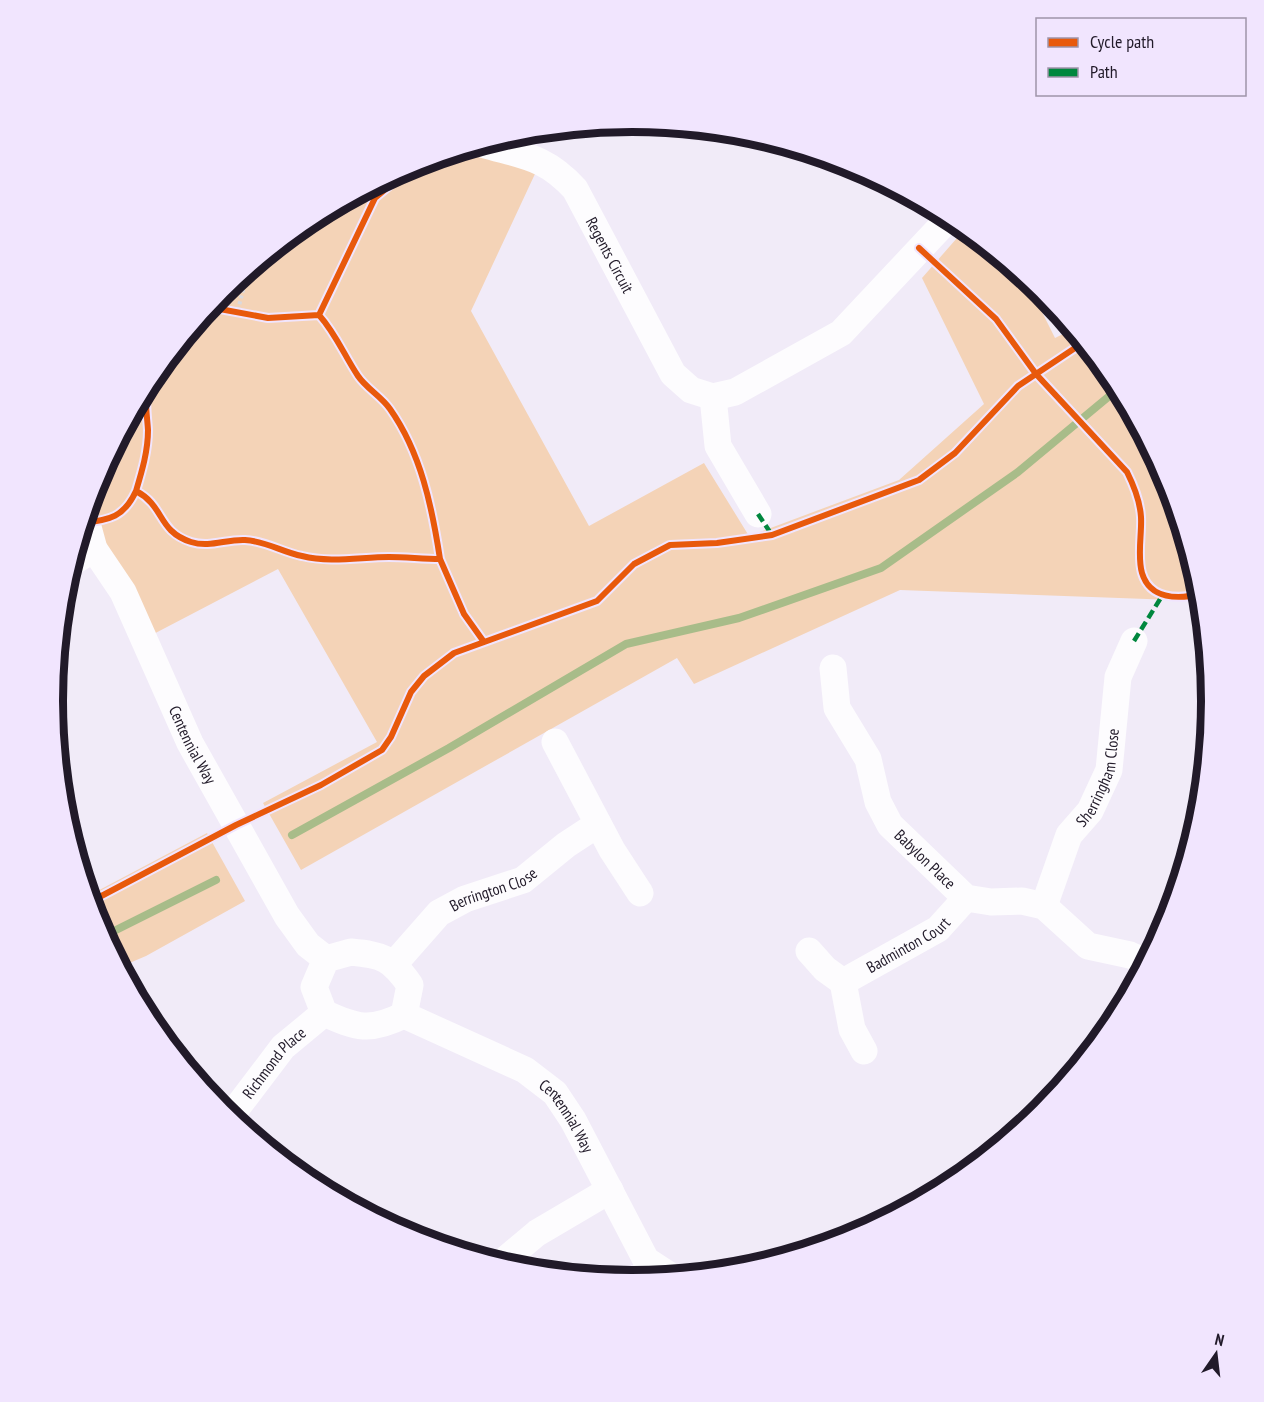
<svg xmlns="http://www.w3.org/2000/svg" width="1264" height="1402" font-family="'PT Sans Narrow',sans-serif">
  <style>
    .green { fill: #f4d3b7 }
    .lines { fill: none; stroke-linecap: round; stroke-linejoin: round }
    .stream { stroke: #a8bc89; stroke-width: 8 }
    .path { stroke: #dbd9dd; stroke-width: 4; stroke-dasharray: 3 3; stroke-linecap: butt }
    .minor { stroke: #fdfcfe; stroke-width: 27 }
    .quiet { stroke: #00873e; stroke-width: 4.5; stroke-dasharray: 9 4.5; stroke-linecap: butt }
    .cycleway-casing { stroke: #f1e5fe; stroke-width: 10 }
    .cycleway { stroke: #e8590c; stroke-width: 6 }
    .labels { text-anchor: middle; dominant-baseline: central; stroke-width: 6; stroke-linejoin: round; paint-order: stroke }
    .street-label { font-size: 16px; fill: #211a29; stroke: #f1e5fe }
    .rim { fill: none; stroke: #211a29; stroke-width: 8 }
  </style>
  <rect width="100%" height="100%" fill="#f1ebf8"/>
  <path class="green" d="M482 144 541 161 471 311 589 526 704 463 749 536 899 480 984 404 922 278 957 238 969 232 1025 278 1055 338 1073 329 1114 379 1168 480 1188 547 1187 555 1191 556 1202 601 900 590 694 684 677 658 301 870 263 803 377 742 278 569 144 639 85 516 97 479 150 379 222 291 310 219 411 165Z
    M207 833 245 901 146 956 120 967 96 922 88 896Z"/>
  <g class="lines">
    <path class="stream" d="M292 835 449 748 626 644 739 618 881 568 1018 472 1119 388
      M104 936 216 880"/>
    <path class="path" d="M238 310 248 270"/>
    <g class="minor">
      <path id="s1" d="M482 144C523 156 545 156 575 189L673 374 691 390 713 397 735 392 841 333 950 217"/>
      <path d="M713 397 718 446 758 514"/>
      <path id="s2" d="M85 516 94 549 123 592 190 743 287 916 308 945 326 959"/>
      <path d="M71 563 94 549"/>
      <path id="s3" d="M833 668 837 708 868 759 878 802 890 825 966 898 991 902 1022 901 1044 906 1088 946 1130 955 1146 962"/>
      <path d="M555 742 612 850 640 893"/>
      <path id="s4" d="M1044 906 1069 835 1090 811 1109 770 1118 677 1134 641"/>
      <path d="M809 951 825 969 843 982 852 1029 864 1051"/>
      <path d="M351 952C383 955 391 958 410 985L404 1015C370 1032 357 1028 324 1013L314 987 326 959Z"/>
      <path id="s5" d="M395 963 439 913 465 899 523 880 566 845 598 824"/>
      <path id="s6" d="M843 982 938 929 966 898"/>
      <path id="s7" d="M404 1015 525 1070 555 1093 573 1120 646 1260 672 1277"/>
      <path id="s8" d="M230 1117 283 1047 324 1013"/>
      <path d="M500 1264 537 1233 610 1190"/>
    </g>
    <path class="quiet" d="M758 514 772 535
      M1134 641 1162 596"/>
    <g class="cycleway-casing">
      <path id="cycleway" d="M919 248 996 319 1036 374 1127 472C1134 486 1140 501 1141 517 1142 534 1137 556 1142 573 1150 600 1179 599 1201 594
        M209 307 268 318 319 315C336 334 344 355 358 376 367 389 381 396 390 409 421 453 432 507 440 559
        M319 315 375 198 400 177 438 163 443 156
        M136 491C142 471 148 451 148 430 147 414 144 399 148 383
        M83 523C110 520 124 517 136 491 165 506 157 531 191 542 210 548 226 539 245 540 266 541 282 552 302 556 330 563 361 557 389 557 406 557 423 559 440 559L464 614 484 642
        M90 902 236 825 321 785 382 750 391 737 411 692 424 676 454 653 597 601 634 564 670 545 717 543 772 535 919 480 955 453 1018 386 1084 342"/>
    </g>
    <use href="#cycleway" class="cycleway"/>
  </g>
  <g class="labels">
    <g class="street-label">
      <text stroke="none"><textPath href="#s1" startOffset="180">Regents Circuit</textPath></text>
      <text stroke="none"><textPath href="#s2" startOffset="254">Centennial Way</textPath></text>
      <text stroke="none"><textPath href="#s4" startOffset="142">Sherringham Close</textPath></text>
      <text stroke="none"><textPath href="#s3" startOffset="219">Babylon Place</textPath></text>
      <text stroke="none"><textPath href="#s5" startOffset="126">Berrington Close</textPath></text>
      <text stroke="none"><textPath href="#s6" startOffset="75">Badminton Court</textPath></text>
      <text stroke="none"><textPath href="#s8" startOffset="70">Richmond Place</textPath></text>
      <text stroke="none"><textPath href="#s7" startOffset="196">Centennial Way</textPath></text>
    </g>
  </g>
  <path d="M0 0H1264V1402H0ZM63 701a569 569 0 1 1 1138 0a569 569 0 1 1-1138 0Z" fill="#f1e5fe" fill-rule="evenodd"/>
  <path class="rim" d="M63 701a569 569 0 1 1 1138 0a569 569 0 1 1-1138 0Z"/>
  <rect x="1036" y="18" width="210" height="78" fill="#f1e5fe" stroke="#9e94a9" stroke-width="1.5"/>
  <rect x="1048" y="38" width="30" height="9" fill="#e8590c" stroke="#9e94a9" stroke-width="1.5"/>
  <text x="1090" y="48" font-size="18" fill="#211a29">Cycle path</text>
  <rect x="1048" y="68" width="30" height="9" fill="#00873e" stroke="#9e94a9" stroke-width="1.5"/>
  <text x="1090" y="78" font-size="18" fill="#211a29">Path</text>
  <g transform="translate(1216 1354) rotate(14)" stroke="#f1e5fe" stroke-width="4.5" paint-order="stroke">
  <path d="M0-4.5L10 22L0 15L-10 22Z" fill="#211a29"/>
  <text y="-9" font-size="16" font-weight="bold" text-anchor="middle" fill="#211a29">N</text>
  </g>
</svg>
